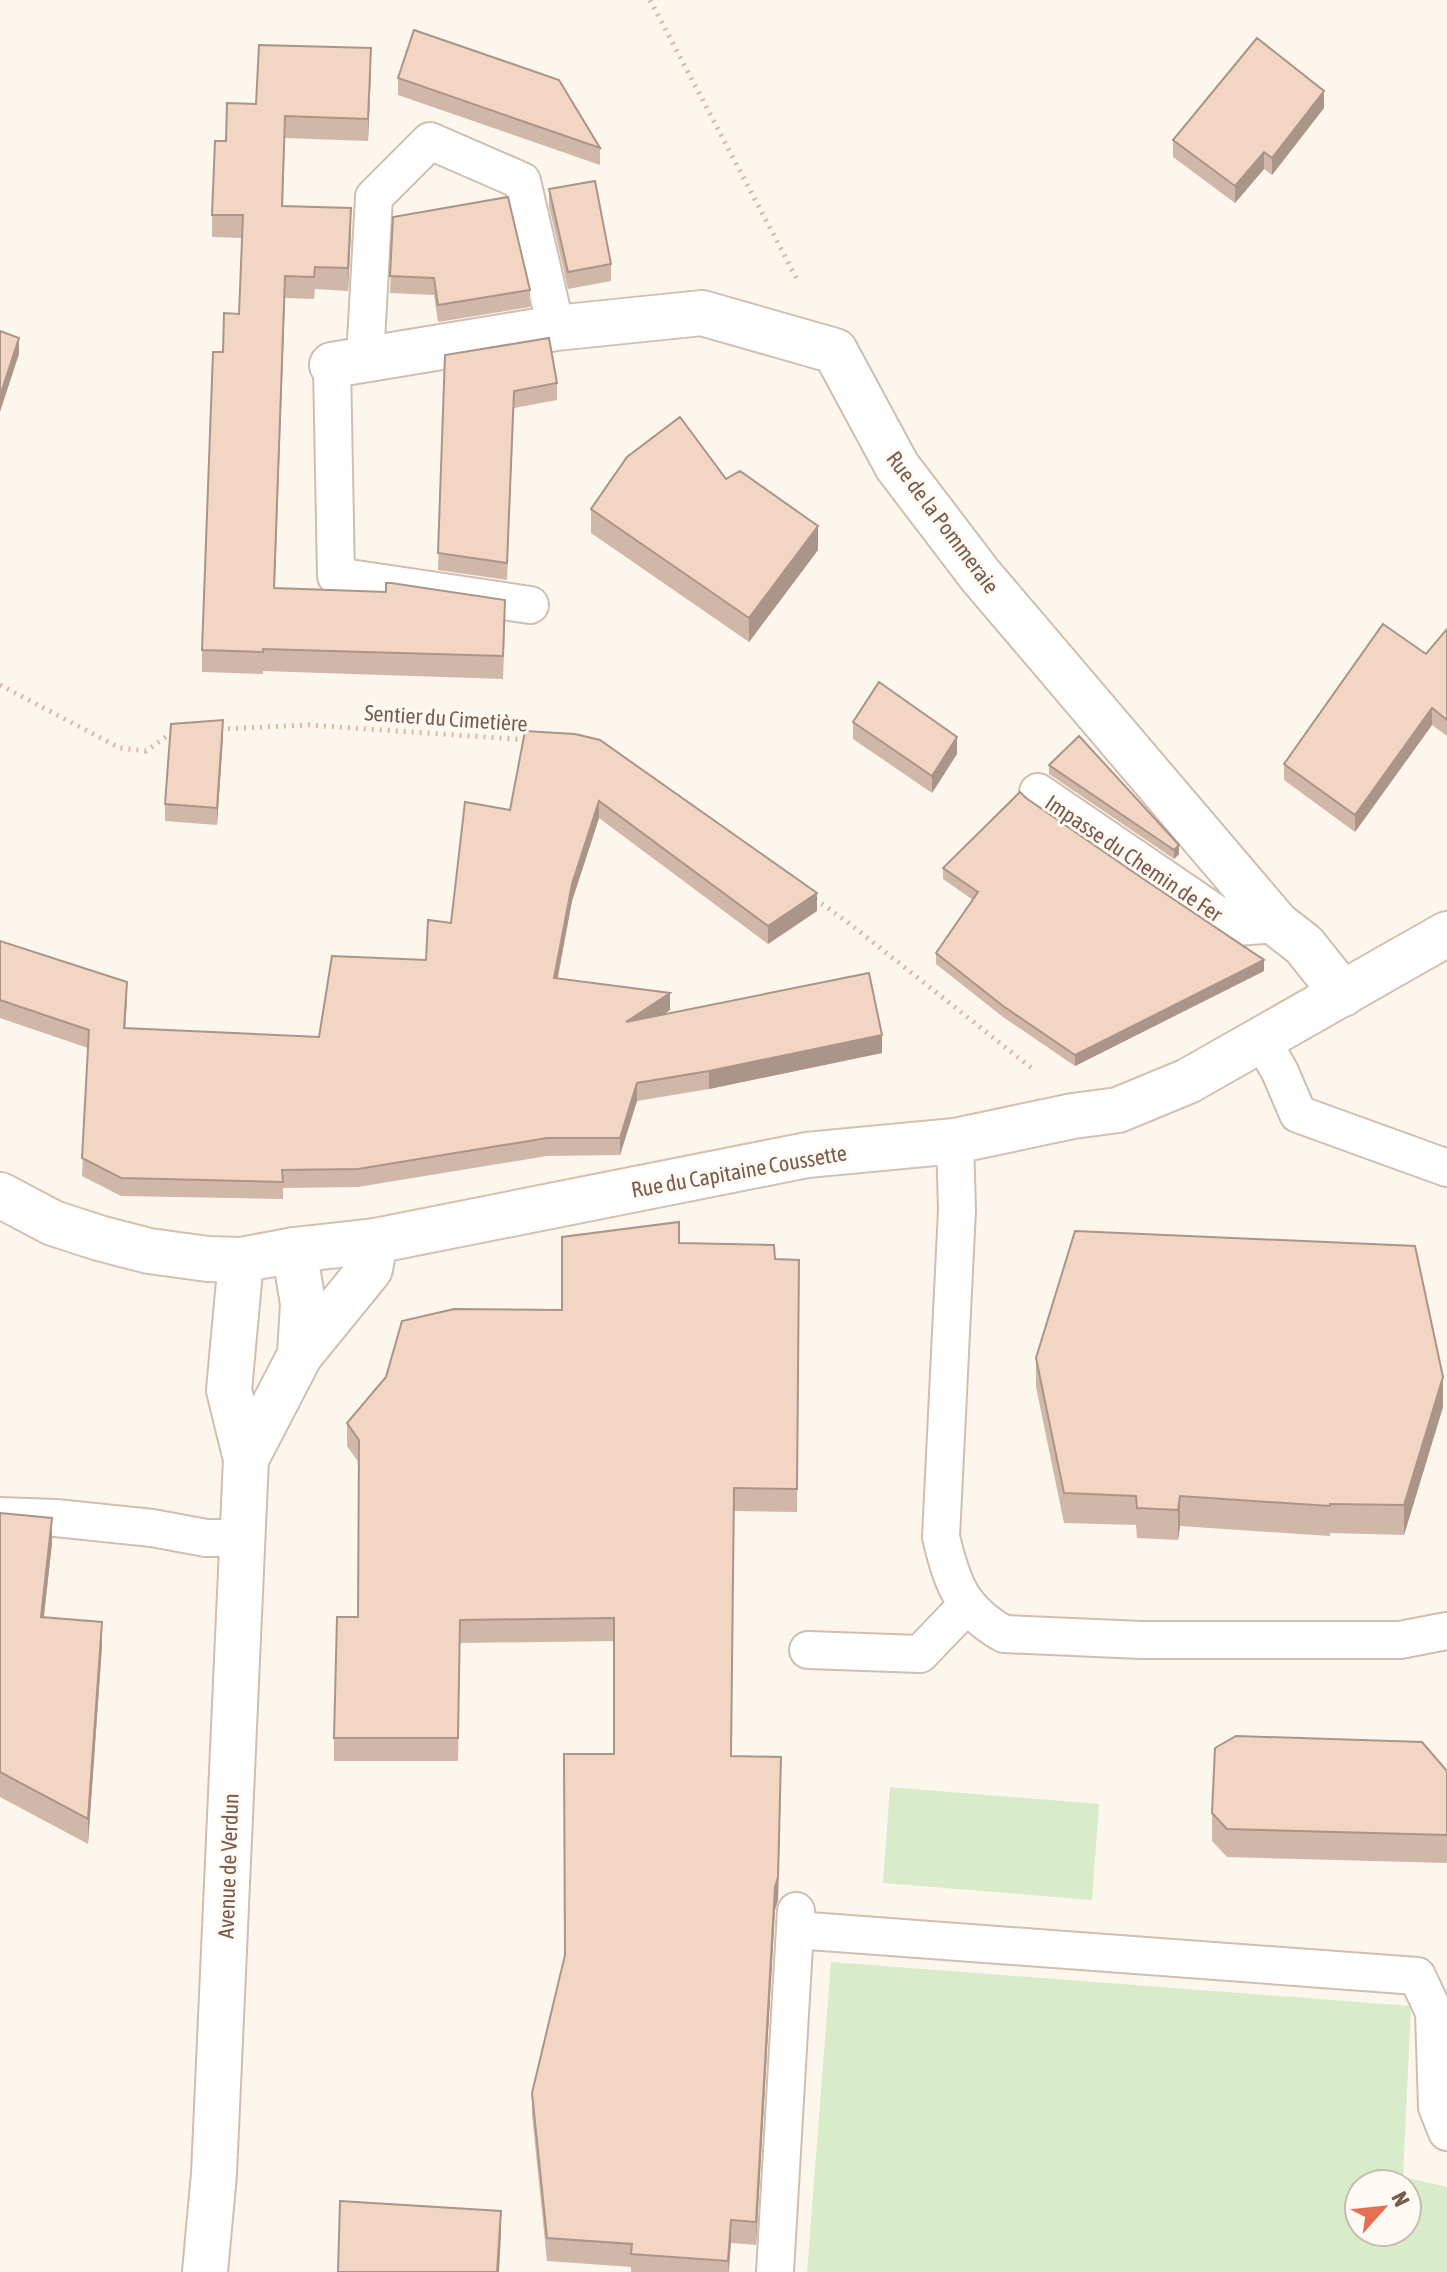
<svg xmlns="http://www.w3.org/2000/svg" width="1447" height="2272" font-family="'Asap Condensed',sans-serif">
  <style>
    .green { fill: #d8ecc9; fill-rule: evenodd }
    .lines { fill: none; stroke-linecap: round; stroke-linejoin: round }
    .lane-casing { stroke: #d1beb0; stroke-width: 40 }
    .street-casing { stroke: #d1beb0; stroke-width: 48 }
    .secondary-casing { stroke: #d6c0b0; stroke-width: 48 }
    .path { stroke: #d9b8a5; stroke-width: 5; stroke-dasharray: 2 6; stroke-linecap: butt }
    .lane { stroke: #fff; stroke-width: 36 }
    .street { stroke: #fff; stroke-width: 44 }
    .secondary { stroke: #fff; stroke-width: 44 }
    .wall { fill: #d1b7a8 }
    .shaded-wall { fill: #aa9588 }
    .building { fill: #f3d5c3; stroke: #aa9588; stroke-width: 2 }
    .labels { text-anchor: middle; dominant-baseline: central; stroke-width: 6; stroke-linejoin: round; paint-order: stroke }
    .street-label { font-size: 22px; fill: #7a5c4d; stroke: #fffaf3 }
  </style>
  <rect width="100%" height="100%" fill="#fdf6ec"/>
  <path class="green" d="M890 1787 1099 1804 1092 1900 883 1883Z
    M831 1962 1411 2006 1403 2177 1447 2187V2272H807ZM1359 2184H1407V2232H1359Z"/>
  <g class="lines">
    <g class="lane-casing">
      <path id="lane" d="M365 359 374 197 430 141 522 181 556 328
        M332 365 336 576 530 605
        M1038 792 1236 927 1277 924
        M1262 1040 1280 1072 1298 1114 1447 1168
        M955 1141 957 1210 941 1537C952 1583 961 1610 1004 1634L1141 1640H1400L1447 1631
        M0 1516 56 1518 152 1528 206 1538H242
        M808 1650 920 1654 966 1606
        M796 1930 1417 1976 1434 2012 1437 2107 1447 2132
        M775 2272 796 1911"/>
    </g>
    <g class="street-casing">
      <path id="street" d="M332 365 556 328 702 313 835 351 897 466 980 575 1277 924 1304 945 1343 994
        M294 1250 303 1303 300 1355
        M246 1459 300 1355 370 1269 375 1241
        M205 2272 214 2174 246 1459 229 1390 241 1260"/>
    </g>
    <g class="secondary-casing">
      <path id="secondary" d="M0 1195 53 1223 99 1238 149 1251 208 1259 241 1260 294 1250 375 1241 807 1155 955 1141 1073 1116 1118 1110 1188 1081 1447 934"/>
    </g>
    <path class="path" d="M650 0 799 283
      M0 685 120 748 146 751 174 731
      M220 729 309 725 529 740
      M815 899 850 924 1034 1070"/>
    <use href="#lane" class="lane"/>
    <use href="#street" class="street"/>
    <use href="#secondary" class="secondary"/>
  </g>
  <path class="wall" d="M371 70 368 141 285 138 283 206 351 231 348 291 315 289 314 299 285 298 274 588 505 623 503 679 263 671V674L202 672V650L223 352 239 314 242 238 212 237V215L226 141 256 104Z
    M398 78 600 148V165L398 95Z
    M1324 108 1272 175 1264 169 1235 203 1173 157V140Z
    M549 189 611 264V281L568 289 549 206Z
    M393 217 530 290V307L438 322 434 295 390 293Z
    M445 355 557 383V400L514 408 507 580 438 570Z
    M726 479 818 550 749 642 591 533V509Z
    M1447 629V736L1432 725 1355 832 1284 780V764L1426 654Z
    M853 722 957 754 932 793 853 739Z
    M525 731 817 911 768 944 599 818 572 901 558 978 670 1010 663 1015 882 1053 709 1089 637 1101 620 1155 547 1156 358 1187 283 1188V1199L121 1196 82 1176 88 1048 0 1018V941L127 1000 125 1028 319 1037 426 960 451 923 510 810Z
    M223 737 217 825 165 821V804Z
    M1049 765 1179 854 1174 859 1049 774Z
    M1026 798 1264 971 1075 1066 1003 1017 936 964V953L973 900 943 879V868Z
    M679 1243 775 1259 799 1260 797 1512 734 1511 731 1756 781 1780 778 1900 775 1910 756 2245 731 2243 729 2272H631V2267L547 2261 532 2115V2093L614 1754V1641L460 1643 458 1761H334V1738L358 1617 359 1463 347 1446V1423L562 1310Z
    M1036 1358 1443 1407 1404 1535 1330 1533V1536L1180 1526 1178 1540 1137 1538 1136 1525 1064 1523 1036 1387Z
    M0 1513 52 1543 44 1617 102 1646 88 1844 0 1797Z
    M1447 1771V1863L1227 1857 1212 1841V1813Z"/>
  <path class="shaded-wall" d="M371 48V70L368 141V119Z
    M1324 91V108L1272 175V158Z
    M1264 152V169L1235 203V186Z
    M351 208V231L348 291V268Z
    M285 276V298L274 610V588Z
    M19 338V354L0 412V396Z
    M818 526V550L749 642V618Z
    M1432 708V725L1355 832V815Z
    M223 720V737L217 825V808Z
    M957 737V754L932 793V776Z
    M599 801V818L572 901 554 995V978L572 884Z
    M1179 845V854L1174 859V850Z
    M817 893V911L768 944V926Z
    M1264 960V971L1075 1066V1055Z
    M127 982V1000L124 1046V1028Z
    M670 993V1010L626 1040V1022Z
    M882 1035V1053L709 1089V1071Z
    M637 1083V1101L620 1155V1138Z
    M1443 1377V1407L1404 1535V1505Z
    M1180 1496V1526L1178 1540V1510Z
    M52 1518V1543L41 1641V1617Z
    M102 1622V1646L88 1844V1819Z
    M781 1780 778 1900 775 1910 756 2245V2222Z
    M501 2211V2234L499 2272H497Z
    M731 2220V2243L728 2272V2261Z"/>
  <path class="building" d="M414 30 559 80 600 148 398 78Z
    M1257 38 1324 91 1272 158 1264 152 1235 186 1173 140Z
    M259 45 371 48 368 119 285 116 282 206 351 208 348 268 315 267 314 277 285 276 274 588 386 592V583H391L505 600 503 656 263 649V652L202 650 213 352H223L224 313 239 314 243 215H212L215 141H226L227 103 256 104Z
    M595 181 611 264 568 272 549 189Z
    M508 197 530 290 438 305 434 278 390 276 393 217Z
    M0 331 19 338 0 396Z
    M549 338 557 383 514 391 507 563 438 553 445 355Z
    M680 417 726 479 740 471 818 526 749 618 591 509 627 457Z
    M1383 624 1426 654 1447 629V720L1432 708 1355 815 1284 764Z
    M879 682 957 737 932 776 853 722Z
    M223 720 217 808 165 804 171 724Z
    M525 731 575 734 600 740 817 893 768 926 599 801 572 884 554 978 670 993 626 1022 869 973 882 1035 709 1071 637 1083 620 1138H547L358 1169 282 1170 283 1182 121 1178 82 1158 89 1030 0 1000V941L127 982 124 1028 319 1037 332 956 426 960 428 920 451 923 465 802 510 810Z
    M1079 736 1179 845 1174 850 1049 765Z
    M1020 792 1026 798 1142 878 1264 960 1075 1055 1003 1006 936 953 978 892 943 868Z
    M679 1222V1243L774 1245 775 1259 799 1260 797 1489 734 1488 731 1756 781 1757 778 1877 775 1887 756 2222 731 2220 728 2261 631 2254 632 2244 547 2238 532 2093 565 1955 564 1754H614V1618L460 1620 458 1738H334L337 1617H358L359 1440 347 1423 386 1377 402 1321 454 1309 562 1310V1237Z
    M1075 1231 1415 1246 1443 1377 1404 1505 1330 1504V1506L1180 1496 1178 1510 1137 1508 1136 1496 1064 1493 1036 1358Z
    M0 1513 52 1518 41 1617 102 1622 88 1819 0 1772Z
    M1236 1736 1422 1742 1447 1771V1835L1227 1829 1212 1813 1215 1748Z
    M340 2201 501 2211 497 2272H338Z"/>
  <g class="labels">
    <g class="street-label">
      <text transform="translate(943 522) rotate(53)">Rue de la Pommeraie</text>
      <text transform="translate(446 718) rotate(4)">Sentier du Cimetière</text>
      <text transform="translate(1134 858) rotate(34)">Impasse du Chemin de Fer</text>
      <text transform="translate(739 1171) rotate(-10)">Rue du Capitaine Coussette</text>
      <text transform="translate(228 1866) rotate(-88)">Avenue de Verdun</text>
    </g>
  </g>
  <g transform="translate(1383 2208) rotate(63)"><circle r="38" fill="#fffaf3" stroke="#cabbb1" stroke-width="2"/>
  <path d="M0-6L14 30L0 20L-14 30Z" fill="#e76f51"/>
  <text y="-12" font-size="22" font-weight="bold" text-anchor="middle" fill="#7a5c4d">N</text>
  </g>
</svg>
